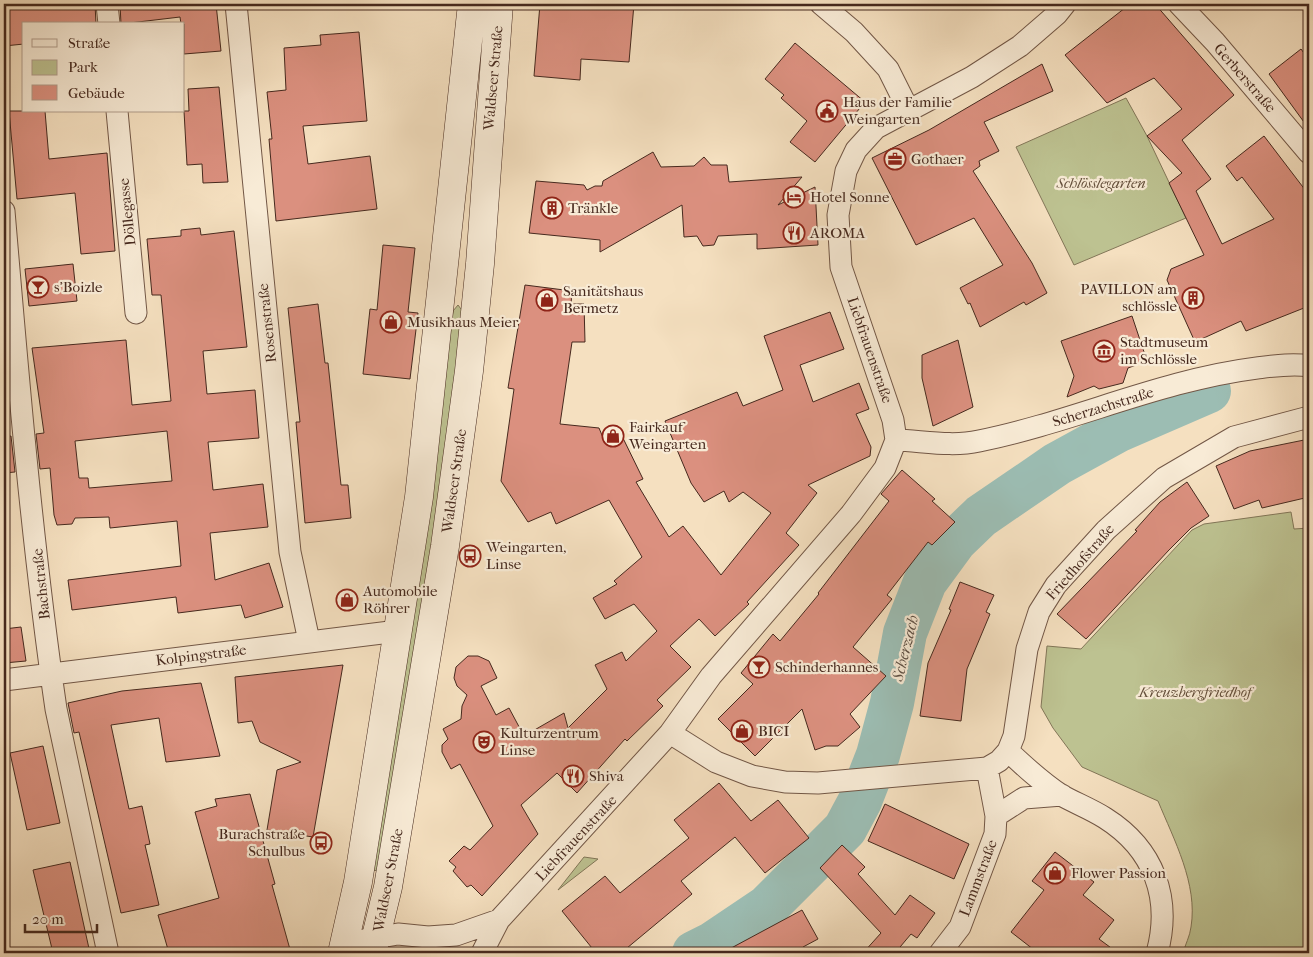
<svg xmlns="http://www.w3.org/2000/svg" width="1313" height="957" font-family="'IM FELL French Canon',serif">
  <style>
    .green { fill: #bdc291; stroke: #827658 }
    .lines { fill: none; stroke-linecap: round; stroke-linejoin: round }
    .river { stroke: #9cbdb3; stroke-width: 44 }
    .building { fill: #db907f; stroke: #46291e; fill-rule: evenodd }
    .street-casing { stroke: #725746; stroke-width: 23 }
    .secondary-casing { stroke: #46291e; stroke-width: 29 }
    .street { stroke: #f8ebd6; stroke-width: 21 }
    .secondary { stroke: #f8ebd6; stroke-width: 28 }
    .labels { text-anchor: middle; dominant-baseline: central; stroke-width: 4.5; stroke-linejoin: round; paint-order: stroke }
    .street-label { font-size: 15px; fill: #46291e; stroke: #f8ebd6 }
    .poi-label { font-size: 15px; fill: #46291e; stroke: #f8ebd6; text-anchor: start }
    .park-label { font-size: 15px; font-style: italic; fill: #644f3b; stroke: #f8ebd6 }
    .water-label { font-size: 16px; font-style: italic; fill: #5c4e43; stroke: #f8ebd6 }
  </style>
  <rect width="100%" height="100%" fill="#f5e0c0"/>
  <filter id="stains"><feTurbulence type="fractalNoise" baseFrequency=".004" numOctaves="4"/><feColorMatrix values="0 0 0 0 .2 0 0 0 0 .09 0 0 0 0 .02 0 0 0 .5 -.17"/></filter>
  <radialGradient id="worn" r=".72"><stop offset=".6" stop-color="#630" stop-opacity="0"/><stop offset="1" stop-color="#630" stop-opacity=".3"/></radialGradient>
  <path class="green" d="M1126 98 1147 136 1186 218 1074 265 1016 147Z
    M458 305 464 313 442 502 379 871 372 870 453 311Z
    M1291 512 1294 529 1309 528V953H1183C1185 945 1190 936 1191 927 1198 884 1174 840 1158 801L1082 767 1053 728 1041 707 1047 646 1081 649 1192 530 1204 524Z
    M584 857 598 859 558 890Z"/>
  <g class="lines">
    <path class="river" d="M694 953 712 944 767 907 845 829 860 801 878 755 892 703 905 633 925 582 955 541 981 516 1057 464 1119 430 1209 391"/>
  </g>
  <path class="building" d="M4 4H95L96 24H24V44L4 46Z
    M120 4H216L221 51 184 54V24H181L180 17 121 24Z
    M540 4H634L629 62 581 59 580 80 534 76Z
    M1130 4H1155L1234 95 1182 140 1211 179 1196 191 1222 244 1274 219 1242 177 1237 181 1226 166 1264 136 1309 195V306L1246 331 1241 321 1195 342 1167 280 1171 269 1204 255 1169 183 1182 173 1147 136 1182 109 1154 78 1107 103 1065 55Z
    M359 32 367 121 303 126 308 164 370 156 377 209 276 221 269 139H272L267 92 286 90 284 48 321 45 320 35Z
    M795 43 865 102 815 162 790 142 807 121 781 98 784 95 765 79Z
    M1301 49 1309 60V129L1269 74Z
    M1042 64 1053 91 984 122 999 151 979 161 980 166 973 171 1032 263 1047 293 1026 305 1024 302 980 327 970 303 968 304 960 288 1003 265 974 218 916 245 872 158 929 130Z
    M219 87 228 182 203 183 202 164 187 165 184 111H189L188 89Z
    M9 111H45L49 159 107 153 115 251 81 254 75 193 17 199Z
    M653 152 661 167 694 166 704 157 711 165H727L729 182 802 177 778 205 815 187 818 245 757 249V234L718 236 714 245 703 246 697 236 684 237 682 205 600 252V240L529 233 536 181 584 185 587 190 595 186H602L603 181Z
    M200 228 201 235 234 231 247 347 203 351 207 394 255 390 259 438 208 442 213 490 263 484 268 527 210 533 215 580 269 563 283 607 245 618 241 605 178 613 176 597 72 610 68 580 181 566 177 521 110 528 109 517 75 518 72 524 57 525 54 515 50 468 40 469 36 434 44 433 32 348 126 340 132 405 171 401 161 295H152L147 239 181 236V230ZM167 431 172 481 89 488 88 478H79L75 441Z
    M383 245 415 248 408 312 418 313 410 379 363 374 370 309 377 310Z
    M73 264 77 301 29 306 25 269Z
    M525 285 572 291 571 304H584L585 342H572L560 424 599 428 604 440 620 432 643 479 636 482 669 537 683 526 721 575 771 513 743 492 729 502 724 491 704 502 691 483 665 421 737 392 743 406 783 390 764 336 830 312 844 349 800 365 813 402 859 383 869 409 856 414 871 447 870 456 808 485 817 493 786 533 799 545 747 602 749 604 715 636 699 619 670 646 691 667 657 700 663 706 627 741 625 739 577 793 557 773 521 805 538 834 482 896 471 885 467 887 453 871 456 867 449 861 464 846 470 850 493 826 460 764 451 769 442 752V745L448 739 443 729 461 719 462 706 467 695 457 686 454 678 456 667 468 656H478L489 661 497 678 481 686 496 715 509 708 524 736 564 713 568 728 607 689 595 665 622 652 626 661 657 631 634 604 605 619 593 598 617 584 614 581 642 557 609 500 556 524 551 512 528 522 501 481 514 389 508 388Z
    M318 304 325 363H328L341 485H348L351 518 305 523 296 422H300L288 308Z
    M1132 316 1147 361 1128 368 1123 383 1099 389 1094 386 1067 397 1074 376 1061 341Z
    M958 340 973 407 933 426 922 378V355Z
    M11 436 15 472 4 473V437Z
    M1309 439V497L1262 508 1259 500 1234 509 1216 466 1250 451Z
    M902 470 935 499 932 501 955 522 932 545 928 542 887 595 892 599 853 647 886 676 850 714 860 727 838 746H826L815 750 802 709 755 756 718 719 753 684 741 673 773 634 780 641 819 594 818 593 889 501 881 494Z
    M1187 482 1209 516 1191 528 1169 550 1086 639 1057 614 1137 531 1135 530 1160 502Z
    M960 582 994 595 986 612 990 614 967 669 961 721 920 716 928 663 951 610 949 609Z
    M21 627 26 661 4 663V629Z
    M343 665 313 837 267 830 277 770 301 762 260 742 252 721 238 723 235 677Z
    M201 683 220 756 166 762 159 718 111 725 129 809 142 806 150 844 145 845 159 905 121 913 79 732 74 733 68 703 122 691Z
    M43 746 60 823 27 830 10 753Z
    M719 783 751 821 778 800 809 838 765 873 735 837 681 881 692 894 621 953H596L562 911 605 876 620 893 689 838 674 820Z
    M250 794 275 884 272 885 291 953H169L158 915 219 898 195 812 217 806 215 799Z
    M885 804 969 844 954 879 868 841Z
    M842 845 865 867 858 874 895 915 910 895 935 913 917 938 911 934 895 953H863L881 933 820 868Z
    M1055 852 1094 882 1083 895 1114 920 1099 939 1118 953H1038L1011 932 1044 890 1032 881Z
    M70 862 84 926 90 953H53L33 870Z
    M802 910 818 939 803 947 806 953H722Z"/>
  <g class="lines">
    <g class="street-casing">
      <path id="street" d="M107 4 109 24
        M236 4 290 552 309 641
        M821 4 854 32 888 69 909 111
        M1179 4 1215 42 1309 153
        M117 111 136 313
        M4 211C18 377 32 544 56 709L108 953
        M896 440C923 441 952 447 979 441 1073 422 1161 380 1257 368 1273 366 1293 363 1309 366
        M4 680 398 631
        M670 733 716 762 752 776 785 782 818 783 987 768 999 761 1008 751 1014 736 1027 649 1039 612 1056 585 1106 530 1164 478 1234 437 1309 417
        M1008 751C1025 767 1041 782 1061 795 1075 803 1091 809 1105 818 1154 849 1172 898 1157 953
        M996 816 1024 798 1062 795
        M346 943 398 934 428 937 456 935 499 920
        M482 953 499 920 670 733 711 676 851 514 885 468 896 440 893 420 841 267 838 215 846 171 856 150 876 128 972 77 1020 46 1057 14 1065 4
        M940 953 960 927 995 834 996 816 987 768"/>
    </g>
    <g class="secondary-casing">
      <path id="secondary" d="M342 953 358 882 419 497 472 4
        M372 953 388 887 445 546 469 371 480 264 499 4"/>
    </g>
    <use href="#street" class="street"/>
    <use href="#secondary" class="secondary"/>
  </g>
  <defs>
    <g id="civic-ring" transform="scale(1.125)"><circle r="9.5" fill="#f8ebd6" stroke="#8f2418" stroke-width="1.5"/><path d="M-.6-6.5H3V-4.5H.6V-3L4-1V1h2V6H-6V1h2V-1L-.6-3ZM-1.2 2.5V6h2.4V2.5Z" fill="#8f2418"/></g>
    <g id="office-ring" transform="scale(1.125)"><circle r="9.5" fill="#f8ebd6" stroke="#8f2418" stroke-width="1.5"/><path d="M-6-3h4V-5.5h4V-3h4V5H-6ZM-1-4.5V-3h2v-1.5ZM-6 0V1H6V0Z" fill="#8f2418"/></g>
    <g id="hotel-ring" transform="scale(1.125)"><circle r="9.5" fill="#f8ebd6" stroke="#8f2418" stroke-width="1.5"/><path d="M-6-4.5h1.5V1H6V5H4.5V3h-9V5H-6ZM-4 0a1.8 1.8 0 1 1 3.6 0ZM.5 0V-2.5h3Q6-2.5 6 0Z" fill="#8f2418"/></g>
    <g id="building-ring" transform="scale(1.125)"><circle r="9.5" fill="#f8ebd6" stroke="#8f2418" stroke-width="1.5"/><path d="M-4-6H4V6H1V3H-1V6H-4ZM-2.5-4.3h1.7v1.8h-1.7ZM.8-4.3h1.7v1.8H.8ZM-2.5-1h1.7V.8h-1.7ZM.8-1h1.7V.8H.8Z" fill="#8f2418"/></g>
    <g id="restaurant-ring" transform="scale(1.125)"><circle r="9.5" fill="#f8ebd6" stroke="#8f2418" stroke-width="1.5"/><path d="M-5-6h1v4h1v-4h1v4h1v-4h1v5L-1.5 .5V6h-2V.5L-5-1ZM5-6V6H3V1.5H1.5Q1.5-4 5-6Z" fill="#8f2418"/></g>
    <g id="bar-ring" transform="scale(1.125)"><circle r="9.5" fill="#f8ebd6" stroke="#8f2418" stroke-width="1.5"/><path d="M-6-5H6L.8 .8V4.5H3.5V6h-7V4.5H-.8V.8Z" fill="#8f2418"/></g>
    <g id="shop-ring" transform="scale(1.125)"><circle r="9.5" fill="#f8ebd6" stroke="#8f2418" stroke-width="1.5"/><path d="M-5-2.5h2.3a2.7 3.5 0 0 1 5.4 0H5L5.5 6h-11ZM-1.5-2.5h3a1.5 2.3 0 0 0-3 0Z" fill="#8f2418"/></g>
    <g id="museum-ring" transform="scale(1.125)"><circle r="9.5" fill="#f8ebd6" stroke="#8f2418" stroke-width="1.5"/><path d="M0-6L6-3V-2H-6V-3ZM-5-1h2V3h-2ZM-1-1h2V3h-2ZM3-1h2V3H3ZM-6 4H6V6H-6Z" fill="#8f2418"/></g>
    <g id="bus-ring" transform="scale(1.125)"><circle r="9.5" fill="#f8ebd6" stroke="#8f2418" stroke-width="1.5"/><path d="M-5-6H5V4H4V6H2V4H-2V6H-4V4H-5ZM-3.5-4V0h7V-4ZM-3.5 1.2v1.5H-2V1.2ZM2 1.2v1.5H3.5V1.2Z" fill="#8f2418"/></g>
    <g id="theatre-ring" transform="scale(1.125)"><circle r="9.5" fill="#f8ebd6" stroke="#8f2418" stroke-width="1.5"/><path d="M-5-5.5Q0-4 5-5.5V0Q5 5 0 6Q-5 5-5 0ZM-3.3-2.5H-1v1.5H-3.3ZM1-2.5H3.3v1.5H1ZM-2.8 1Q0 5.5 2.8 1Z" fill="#8f2418"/></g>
  </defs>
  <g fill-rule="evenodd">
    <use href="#civic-ring" x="827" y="111"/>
    <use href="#office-ring" x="895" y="159"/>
    <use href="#hotel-ring" x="794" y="197"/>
    <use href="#building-ring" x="552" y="208"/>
    <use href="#restaurant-ring" x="794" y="233"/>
    <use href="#bar-ring" x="38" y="287"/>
    <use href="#building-ring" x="1193" y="298"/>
    <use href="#shop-ring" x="547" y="300"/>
    <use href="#shop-ring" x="391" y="322"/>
    <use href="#museum-ring" x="1104" y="351"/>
    <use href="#shop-ring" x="613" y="436"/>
    <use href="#bus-ring" x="470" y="556"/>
    <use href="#shop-ring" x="347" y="600"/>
    <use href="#bar-ring" x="759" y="667"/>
    <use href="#shop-ring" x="742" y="731"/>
    <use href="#theatre-ring" x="484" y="742"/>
    <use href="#restaurant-ring" x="573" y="776"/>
    <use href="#bus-ring" x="321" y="843"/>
    <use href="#shop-ring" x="1055" y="873"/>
  </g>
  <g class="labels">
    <g class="street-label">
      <text transform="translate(493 78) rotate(-85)">Waldseer Straße</text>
      <text transform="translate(1245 78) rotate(49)">Gerberstraße</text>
      <text transform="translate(127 212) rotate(-96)">Döllegasse</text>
      <text transform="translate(267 323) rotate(-96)">Rosenstraße</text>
      <text transform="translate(870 350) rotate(71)">Liebfrauenstraße</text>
      <text transform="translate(1103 407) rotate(-17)">Scherzachstraße</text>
      <text transform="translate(454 481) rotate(-82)">Waldseer Straße</text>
      <text transform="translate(1080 562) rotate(-49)">Friedhofstraße</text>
      <text transform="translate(41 584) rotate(-96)">Bachstraße</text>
      <text transform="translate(201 655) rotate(-7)">Kolpingstraße</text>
      <text transform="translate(576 838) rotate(-47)">Liebfrauenstraße</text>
      <text transform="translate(978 878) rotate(-69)">Lammstraße</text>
      <text transform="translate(388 880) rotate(-79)">Waldseer Straße</text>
    </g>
    <g class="poi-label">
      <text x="843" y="102">Haus der Familie<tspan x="843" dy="17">Weingarten</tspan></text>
      <text x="911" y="159">Gothaer</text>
      <text x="810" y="197">Hotel Sonne</text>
      <text x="568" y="208">Tränkle</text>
      <text x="810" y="233">AROMA</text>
      <text x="54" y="287">s'Boizle</text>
      <text x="1177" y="289" text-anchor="end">PAVILLON am<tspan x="1177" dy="17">schlössle</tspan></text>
      <text x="563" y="291">Sanitätshaus<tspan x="563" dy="17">Bermetz</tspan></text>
      <text x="407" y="322">Musikhaus Meier</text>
      <text x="1120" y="342">Stadtmuseum<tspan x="1120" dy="17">im Schlössle</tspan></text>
      <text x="629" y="427">Fairkauf<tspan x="629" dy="17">Weingarten</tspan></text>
      <text x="486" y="547">Weingarten,<tspan x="486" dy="17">Linse</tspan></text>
      <text x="363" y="591">Automobile<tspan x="363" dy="17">Röhrer</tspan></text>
      <text x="775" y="667">Schinderhannes</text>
      <text x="758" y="731">BICI</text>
      <text x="500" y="733">Kulturzentrum<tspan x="500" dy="17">Linse</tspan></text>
      <text x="589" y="776">Shiva</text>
      <text x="305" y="834" text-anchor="end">Burachstraße<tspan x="305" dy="17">Schulbus</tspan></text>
      <text x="1071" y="873">Flower Passion</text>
    </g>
    <g class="park-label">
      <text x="1101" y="183">Schlösslegarten</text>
      <text x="1195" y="692">Kreuzbergfriedhof</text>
    </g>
    <g class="water-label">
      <text transform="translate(905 648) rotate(-76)">Scherzach</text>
    </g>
  </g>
  <rect width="1313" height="957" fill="none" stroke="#f5e0c0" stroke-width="20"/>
  <rect x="5" y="5" width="1303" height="947" fill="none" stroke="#46291e" stroke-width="2.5"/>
  <rect x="10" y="10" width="1293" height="937" fill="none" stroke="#46291e"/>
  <rect x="22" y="22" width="162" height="90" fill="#f8ebd6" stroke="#b19d8c"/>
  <rect x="32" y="39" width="25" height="8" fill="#f8ebd6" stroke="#b19d8c"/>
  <text x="68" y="48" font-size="15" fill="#46291e">Straße</text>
  <rect x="32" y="60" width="25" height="15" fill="#bdc291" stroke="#b19d8c"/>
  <text x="68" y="72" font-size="15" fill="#46291e">Park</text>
  <rect x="32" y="85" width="25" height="15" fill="#db907f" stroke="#b19d8c"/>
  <text x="68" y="98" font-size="15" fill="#46291e">Gebäude</text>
  <path d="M25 924v8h72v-8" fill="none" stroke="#46291e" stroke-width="2.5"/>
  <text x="32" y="924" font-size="15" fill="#46291e" stroke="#f8ebd6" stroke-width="4" paint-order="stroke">20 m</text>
  <rect width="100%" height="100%" filter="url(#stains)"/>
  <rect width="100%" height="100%" fill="url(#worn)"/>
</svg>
